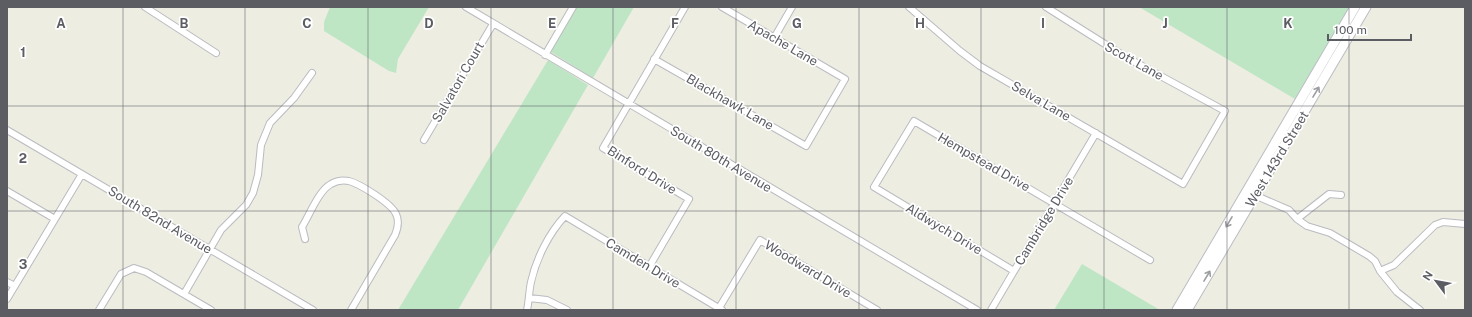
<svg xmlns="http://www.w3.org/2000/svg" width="1472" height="317" font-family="'Public Sans',sans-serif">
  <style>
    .green { fill: #bee6c5 }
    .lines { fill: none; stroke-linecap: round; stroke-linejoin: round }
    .minor-casing { stroke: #babbc1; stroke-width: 8 }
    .secondary-casing { stroke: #bbbdc4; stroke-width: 11 }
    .minor { stroke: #fff; stroke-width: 6 }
    .secondary { stroke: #fff; stroke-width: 9 }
    .oneway { stroke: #9d9ea1 }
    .grid { fill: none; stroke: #5b5d63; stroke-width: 1; stroke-opacity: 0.55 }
    .labels { text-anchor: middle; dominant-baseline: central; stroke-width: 3.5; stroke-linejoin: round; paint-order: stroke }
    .street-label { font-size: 13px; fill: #5b5d63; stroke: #fff }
    .grid-label { font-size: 13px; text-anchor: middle; font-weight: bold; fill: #5b5d63; stroke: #fff; stroke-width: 3.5; stroke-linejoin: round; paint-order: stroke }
  </style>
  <rect width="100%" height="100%" fill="#eeede2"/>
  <path class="green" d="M330 7H429L398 59 396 73 389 71 324 31V22Z
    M577 7H634L593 78 551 52Z
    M1139 7H1349L1295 99Z
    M548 60 588 85 458 310H398Z
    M1082 264 1160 310H1054Z"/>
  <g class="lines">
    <g class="minor-casing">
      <path id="minor" d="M145 7 216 53
        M466 7 977 310
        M909 7 960 51 980 66 1183 184 1225 111 1124 56 1046 7
        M774 38 792 7
        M545 55 573 7
        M654 59 806 146 845 79 722 7
        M7 130 313 310
        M424 140 493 24
        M7 191 55 219
        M1252 194 1289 210 1297 219 1307 226 1330 233 1369 256 1375 261 1380 271 1397 292 1420 310
        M1297 219 1329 194 1341 195
        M305 239 302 227C309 216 319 190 331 184 336 181 343 180 349 181 360 184 391 203 396 214 399 220 398 228 395 235L351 310
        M649 267 689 199 603 148 685 7
        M1014 271 874 187 914 121 1150 260
        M1380 271 1394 265 1435 225 1443 222 1465 224
        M7 282 15 286
        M184 294 221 230 246 205 253 193 258 175 261 145 270 123 294 98 312 73
        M529 298 547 300 567 310
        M7 299 82 174
        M719 308 760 240 877 310
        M99 310 121 274 134 268 146 272 211 310
        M527 310C529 301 529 291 531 282 536 259 549 233 565 216L722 310
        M991 310 1096 133"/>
    </g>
    <g class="secondary-casing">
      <path id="secondary" d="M1177 310 1355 7
        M1187 310 1366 7"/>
    </g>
    <use href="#minor" class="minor"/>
    <use href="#secondary" class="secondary"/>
  </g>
  <defs><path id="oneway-shaft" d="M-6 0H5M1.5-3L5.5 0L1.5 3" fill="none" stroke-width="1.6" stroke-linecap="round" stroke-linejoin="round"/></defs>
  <g class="oneway">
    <use href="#oneway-shaft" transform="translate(1316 92) rotate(-59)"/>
    <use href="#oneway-shaft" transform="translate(1229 222) rotate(120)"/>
    <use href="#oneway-shaft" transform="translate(1207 276) rotate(-59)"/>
  </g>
  <path class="grid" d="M123 7V310M245 7V310M368 7V310M491 7V310M613 7V310M736 7V310M859 7V310M981 7V310M1104 7V310M1227 7V310M1349 7V310M7 106H1465M7 211H1465"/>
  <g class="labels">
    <g class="street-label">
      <text transform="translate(783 43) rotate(30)">Apache Lane</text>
      <text transform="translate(1134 61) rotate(29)">Scott Lane</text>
      <text transform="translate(458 82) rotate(-60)">Salvatori Court</text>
      <text transform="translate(1041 101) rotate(30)">Selva Lane</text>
      <text transform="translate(730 102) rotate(30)">Blackhawk Lane</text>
      <text transform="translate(721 159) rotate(31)">South 80th Avenue</text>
      <text transform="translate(1277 159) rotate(-59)">West 143rd Street</text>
      <text transform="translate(984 162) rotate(30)">Hempstead Drive</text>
      <text transform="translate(642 170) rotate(32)">Binford Drive</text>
      <text transform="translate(160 220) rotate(31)">South 82nd Avenue</text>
      <text transform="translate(1044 221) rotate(-59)">Cambridge Drive</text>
      <text transform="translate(944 229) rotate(31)">Aldwych Drive</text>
      <text transform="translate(643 263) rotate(31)">Camden Drive</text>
      <text transform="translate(808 269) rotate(31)">Woodward Drive</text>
    </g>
  </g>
  <g class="grid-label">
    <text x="61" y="28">A</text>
    <text x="184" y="28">B</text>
    <text x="307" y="28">C</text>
    <text x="429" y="28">D</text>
    <text x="552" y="28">E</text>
    <text x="675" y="28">F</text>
    <text x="797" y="28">G</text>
    <text x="920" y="28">H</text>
    <text x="1043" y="28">I</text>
    <text x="1165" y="28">J</text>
    <text x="1288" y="28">K</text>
    <text x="23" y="57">1</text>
    <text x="23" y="163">2</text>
    <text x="23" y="269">3</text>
  </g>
  <rect width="1472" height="317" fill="none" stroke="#5b5d63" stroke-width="16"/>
  <g transform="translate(1436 281) rotate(302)" stroke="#ffffff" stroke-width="3" paint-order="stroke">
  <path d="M0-3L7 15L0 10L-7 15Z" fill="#5b5d63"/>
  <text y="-6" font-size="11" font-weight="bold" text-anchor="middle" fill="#5b5d63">N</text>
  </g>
  <path d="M1328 34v6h83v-6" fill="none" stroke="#5b5d63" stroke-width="2"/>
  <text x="1334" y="34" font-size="12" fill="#5b5d63" stroke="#ffffff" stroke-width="3" paint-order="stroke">100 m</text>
</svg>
